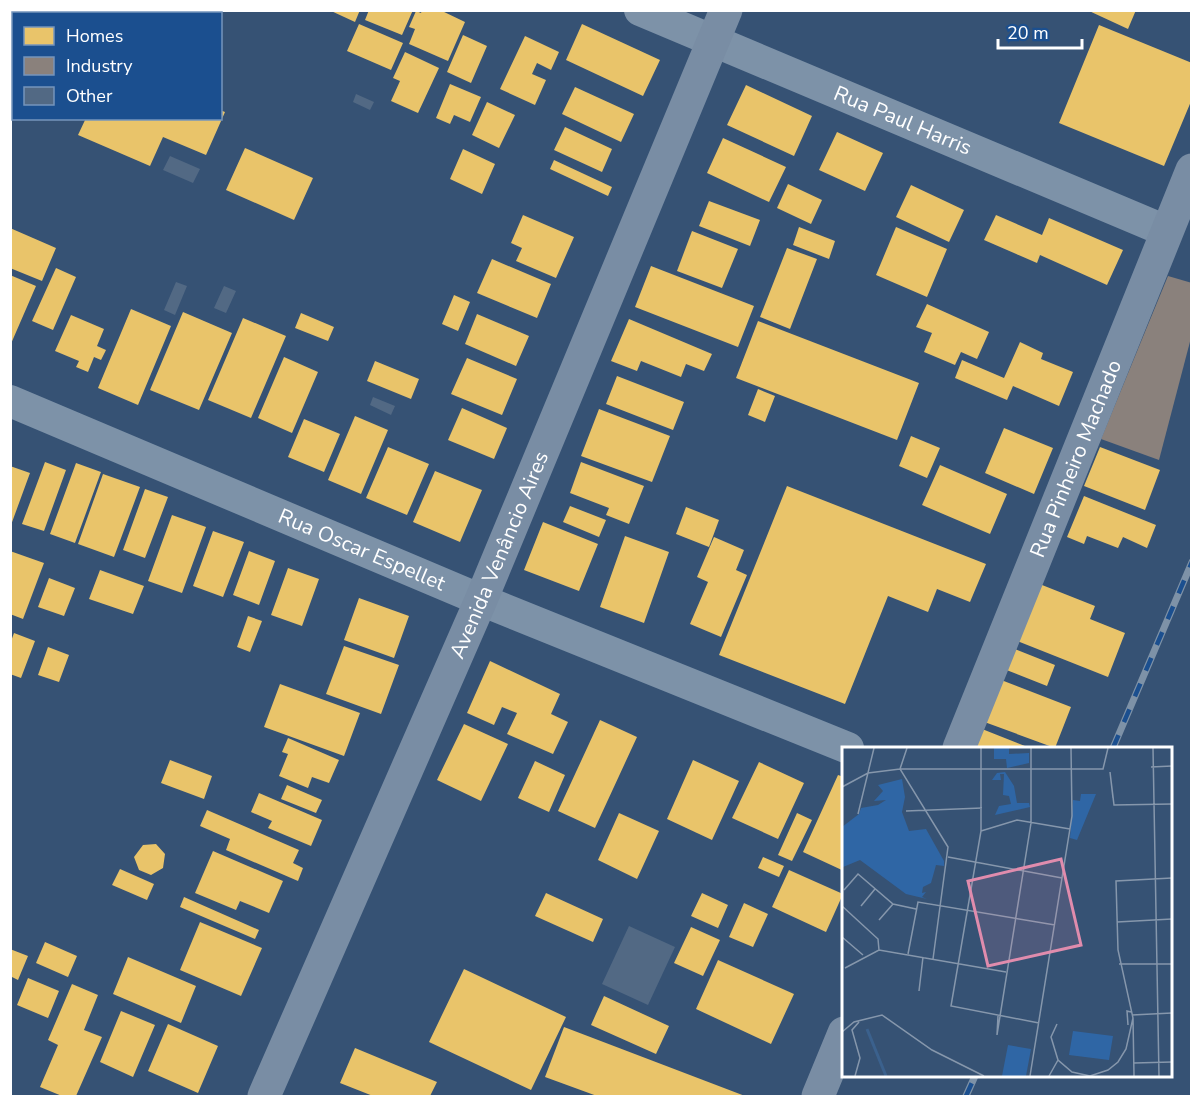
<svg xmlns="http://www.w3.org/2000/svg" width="1202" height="1107" font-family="'Nunito Sans',sans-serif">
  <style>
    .homes { fill: #e9c46a }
    .industry { fill: #8a817c }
    .building { fill: #526984 }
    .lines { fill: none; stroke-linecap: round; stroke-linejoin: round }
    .street { stroke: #7d92a8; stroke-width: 32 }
    .secondary { stroke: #798da4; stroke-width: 33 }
    .rail-casing { stroke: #7e92a7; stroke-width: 7 }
    .rail { stroke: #1b4f8f; stroke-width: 4.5; stroke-dasharray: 14; stroke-linecap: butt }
    .labels { text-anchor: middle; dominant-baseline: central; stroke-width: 6; stroke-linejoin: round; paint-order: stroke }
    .street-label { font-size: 21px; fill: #fff; stroke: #1b4f8f }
    .inset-river { fill: none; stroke: #3b618d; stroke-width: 3 }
    .inset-road { fill: none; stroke: #8697ac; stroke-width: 1.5 }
    .view { fill: #e08cad; fill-opacity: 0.15; stroke: #e08cad; stroke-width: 3 }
    .inset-edge { fill: none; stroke: #fff; stroke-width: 3 }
  </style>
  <rect width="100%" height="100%" fill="#365274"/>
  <path class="homes" d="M107 10H215L214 14H106Z
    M329 10H360L355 22Z
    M369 10H413L402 35 365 20Z
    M422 10H440L465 22 448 61 409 44 415 29 409 27 416 11 421 13Z
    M1087 10H1136L1128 29Z
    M359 24 403 43 391 70 347 51Z
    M582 24 660 60 643 96 566 60Z
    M1099 25 1192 63V99L1164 166 1059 123Z
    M463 35 487 46 471 83 447 72Z
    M525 36 559 52 551 70 537 63 532 74 546 80 535 105 500 89Z
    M405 52 439 68 418 113 391 101 400 81 393 78Z
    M450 84 481 97 470 122 454 115 450 124 436 118Z
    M746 85 812 116 794 156 727 125Z
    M575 87 634 114 621 142 562 114Z
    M487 102 515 115 499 148 472 135Z
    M220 110 225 112 206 155 163 137 150 166 78 135 86 118H220Z
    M565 127 612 149 602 172 554 150Z
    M837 132 883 153 865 191 819 170Z
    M723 138 786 167 769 202 707 173Z
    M245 148 313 178 294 220 226 190Z
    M463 149 495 164 482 194 450 179Z
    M554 160 612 187 608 196 550 169Z
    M788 184 822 200 811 224 777 208Z
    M911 185 964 210 949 242 896 217Z
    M709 201 760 220 750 246 699 226Z
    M523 215 574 237 556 278 516 261 522 248 511 243Z
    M996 215 1042 235 1049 218 1123 250 1107 285 1040 255 1037 263 984 240Z
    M799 227 835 241 829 259 793 245Z
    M896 227 947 249 927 297 876 275Z
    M10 228 56 248 42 281 10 268Z
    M692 231 738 249 722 288 677 271Z
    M787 248 817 259 790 329 760 317Z
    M492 259 551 284 537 318 477 293Z
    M651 266 754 306 738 347 635 307Z
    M56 268 76 277 53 330 32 321Z
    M10 275 36 286 10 346Z
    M454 295 470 302 458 331 442 324Z
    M927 304 989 332 977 359 961 352 955 365 924 352 932 333 916 327Z
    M131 309 171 326 138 405 98 388Z
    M183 312 232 333 199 410 150 390Z
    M301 313 334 327 328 341 295 328Z
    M477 314 529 336 516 366 465 344Z
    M71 315 104 329 97 346 106 350 101 360 94 357 88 372 76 367 79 361 55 351Z
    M243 318 286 336 251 418 208 400Z
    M629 319 712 354 704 371 686 364 681 377 641 361 637 371 611 361Z
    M758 321 919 383 897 440 736 378Z
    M1020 342 1043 353 1041 359 1073 372 1059 406 1013 386 1007 400 955 378 962 360 1004 378Z
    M284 357 318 372 292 433 258 418Z
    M467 358 517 379 502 415 451 394Z
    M375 361 419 379 411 399 367 381Z
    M617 376 684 402 673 430 606 404Z
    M758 389 775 396 765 422 748 415Z
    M462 408 507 428 494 459 448 440Z
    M599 409 670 436 652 482 581 456Z
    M355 416 388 430 361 494 328 480Z
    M304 419 340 434 324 472 288 457Z
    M1004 428 1053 448 1034 494 985 473Z
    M911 436 940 448 927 478 899 466Z
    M388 447 429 464 407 515 366 498Z
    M1100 447 1160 470 1145 510 1084 486Z
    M45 462 66 470 44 531 22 524Z
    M581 462 644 486 629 524 606 515 609 508 570 493Z
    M76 463 101 472 75 543 50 534Z
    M940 465 1007 494 990 534 922 505Z
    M10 466 30 473 11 525H10Z
    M435 471 482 490 460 542 413 522Z
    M103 474 140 487 114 557 78 544Z
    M787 486 986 564 970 602 937 589 928 612 888 596 845 704 719 655Z
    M145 489 168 497 145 558 123 550Z
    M1084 496 1156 525 1147 548 1123 537 1118 548 1087 536 1084 544 1067 537Z
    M570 506 606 520 599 537 563 522Z
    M686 507 719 520 709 547 676 534Z
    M172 515 206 527 182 593 148 581Z
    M543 522 598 544 579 591 524 570Z
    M213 531 244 542 223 597 193 586Z
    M625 536 669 552 644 623 600 607Z
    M714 537 744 550 736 570 747 575 721 637 690 624 708 582 697 577Z
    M10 551 44 563 23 619 10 614Z
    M249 551 275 561 259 605 233 595Z
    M288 568 319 579 302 626 271 615Z
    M100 570 144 586 133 614 89 599Z
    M49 578 75 588 64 616 38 607Z
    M1037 583 1095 606 1090 619 1125 633 1108 677 1015 640Z
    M359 598 409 616 394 658 344 640Z
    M248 616 262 621 250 652 237 647Z
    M14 633 35 641 21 678 10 674V644Z
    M344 646 399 665 381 714 326 694Z
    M48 647 69 655 59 682 38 675Z
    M1012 648 1055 665 1047 686 1004 669Z
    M490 661 560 694 551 714 568 722 553 754 507 734 517 713 502 707 494 725 467 713Z
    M996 678 1071 707 1055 748 979 720Z
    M280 684 360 713 344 756 264 727Z
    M600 720 637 737 595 828 558 811Z
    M464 724 508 744 481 801 437 780Z
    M977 727 1030 748H969Z
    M288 738 339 760 329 783 312 777 308 788 279 776 288 754 282 752Z
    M170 760 212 776 204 799 161 783Z
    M693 760 739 781 712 840 667 819Z
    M535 761 565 775 549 812 518 798Z
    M759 762 804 783 778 839 732 818Z
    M838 775 844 777V871L803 852Z
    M287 785 322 800 316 813 281 799Z
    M259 793 322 820 311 846 268 828 272 821 251 812Z
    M207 810 299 850 293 863 303 868 298 881 226 850 230 839 200 826Z
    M619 813 659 831 637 879 598 860Z
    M797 813 812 820 792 861 778 855Z
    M156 844 165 854 163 868 151 875 139 870 134 857 143 845Z
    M213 851 283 881 269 913 240 901 236 910 195 893Z
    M763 857 784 866 779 877 758 868Z
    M120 869 154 884 147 900 112 885Z
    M789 870 843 894 826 932 772 907Z
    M546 893 603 919 593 942 535 916Z
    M702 893 728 905 718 928 691 916Z
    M184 897 259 930 255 939 180 907Z
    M744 903 768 914 753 947 729 937Z
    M200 922 262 948 241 996 180 970Z
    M691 927 720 940 703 976 674 963Z
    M45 942 77 956 68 977 36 963Z
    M10 949 28 956 18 980 10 976Z
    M128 957 196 986 181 1023 113 994Z
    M718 960 794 994 771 1044 696 1009Z
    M464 969 566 1017 531 1090 429 1042Z
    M28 978 59 991 48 1018 17 1005Z
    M72 984 98 995 84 1030 102 1037 76 1096H62L40 1087 58 1045 48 1040Z
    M604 996 669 1026 656 1054 591 1025Z
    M121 1011 155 1025 133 1077 100 1062Z
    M168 1024 218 1046 198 1093 148 1071Z
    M564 1027 745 1096H597L545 1077Z
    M355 1048 437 1082 430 1096H373L340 1083Z"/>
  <path class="industry" d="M1168 276 1192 283V334L1159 460 1101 439Z"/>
  <path class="building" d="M356 94 374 102 370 110 353 102Z
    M170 156 200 169 193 183 163 170Z
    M176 282 187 286 175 315 164 310Z
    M224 286 236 291 226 313 214 308Z
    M373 397 395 406 391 415 370 405Z
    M629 926 675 947 648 1005 602 984Z"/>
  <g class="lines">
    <g class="street">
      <path id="s1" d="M640 10 1166 231"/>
      <path d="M42 14 43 10"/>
      <path d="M10 84 14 77"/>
      <path id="s2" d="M10 401 481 600 848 748"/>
    </g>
    <g class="secondary">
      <path id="s3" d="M959 748 1192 170"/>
      <path id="s4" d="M264 1096 481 600 726 10"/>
      <path d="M818 1096 844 1033"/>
    </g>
    <g class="rail-casing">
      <path id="rail" d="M1113 748 1192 562
        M966 1096 975 1076"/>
    </g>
    <use href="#rail" class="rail"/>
  </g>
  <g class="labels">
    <g class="street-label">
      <text stroke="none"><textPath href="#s1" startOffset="285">Rua Paul Harris</textPath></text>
      <text stroke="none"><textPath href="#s3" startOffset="312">Rua Pinheiro Machado</textPath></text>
      <text stroke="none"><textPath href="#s2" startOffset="382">Rua Oscar Espellet</textPath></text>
      <text stroke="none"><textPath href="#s4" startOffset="590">Avenida Venâncio Aires</textPath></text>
    </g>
  </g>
  <g transform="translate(842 747)">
    <rect width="330" height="330" fill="#365274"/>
    <path d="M152 1H167V7L187 6V16L165 21 164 12H152ZM163 25 172 39 175 56H187L188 60 153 68 157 59 169 57 167 49 161 48 162 27H158L159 33H150L155 26ZM60 32 63 50 60 65 67 84 84 82 102 114V119L94 118 89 136 81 140 80 146 84 145 80 150 85 152 64 147 18 113 1 120 0 125V80L17 67 19 61 36 58 44 53 32 54 41 44 36 38ZM239 47H254L235 93 228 91 231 53 238 54ZM231 284 271 289 267 313 227 308ZM166 298 189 302 184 329H160Z" fill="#2f66a5"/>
    <path class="inset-river" d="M25 282 44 329"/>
    <path class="inset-road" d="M65 1 58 22 106 100 91 212M139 1V84L109 259 197 276M311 1 317 329M309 20 330 19M229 22H261L266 1M268 25 272 58 330 57M268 25 271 51M0 40 26 26 58 22H229M64 64 140 61M16 67 32 1M139 84 175 73 228 82M106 110 220 131M2 143 16 127 51 157 74 162M0 159 36 192 37 203M19 159 33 142M37 173 51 157M275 175 330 172M0 190 21 208M66 207 76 155 213 178M277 217H330M3 221 37 203 164 225M77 244 81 210M290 268 330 266M156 269 155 288 189 76V1M215 277 209 290 216 313 230 325 248 329 266 323 276 315 284 302 291 271M286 278 285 264 289 265M0 285 12 275 40 268 90 303 142 329M292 316 330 315M13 329 18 311 10 283 17 275M188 329 230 69 229 1M207 329 216 313M292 329 291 271 276 203 274 134 330 131"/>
    <path class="view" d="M219 112 239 198 146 219 126 134Z"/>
    <rect width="330" height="330" class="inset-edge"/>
  </g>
  <rect width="1202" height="1107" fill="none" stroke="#ffffff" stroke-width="24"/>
  <rect x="12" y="12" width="210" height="108" fill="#1b4f8f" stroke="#7695bc" stroke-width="1.5"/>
  <rect x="24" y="27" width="30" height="18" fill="#e9c46a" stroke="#7695bc" stroke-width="1.5"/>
  <text x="66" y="42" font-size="18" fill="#ffffff">Homes</text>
  <rect x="24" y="57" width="30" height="18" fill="#8a817c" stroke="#7695bc" stroke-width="1.5"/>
  <text x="66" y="72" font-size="18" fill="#ffffff">Industry</text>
  <rect x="24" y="87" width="30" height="18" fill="#526984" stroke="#7695bc" stroke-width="1.5"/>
  <text x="66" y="102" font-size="18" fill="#ffffff">Other</text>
  <path d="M998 39v9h84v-9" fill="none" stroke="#ffffff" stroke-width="3"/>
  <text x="1007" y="39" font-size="18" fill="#ffffff" stroke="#1b4f8f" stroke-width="4.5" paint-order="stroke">20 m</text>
</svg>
